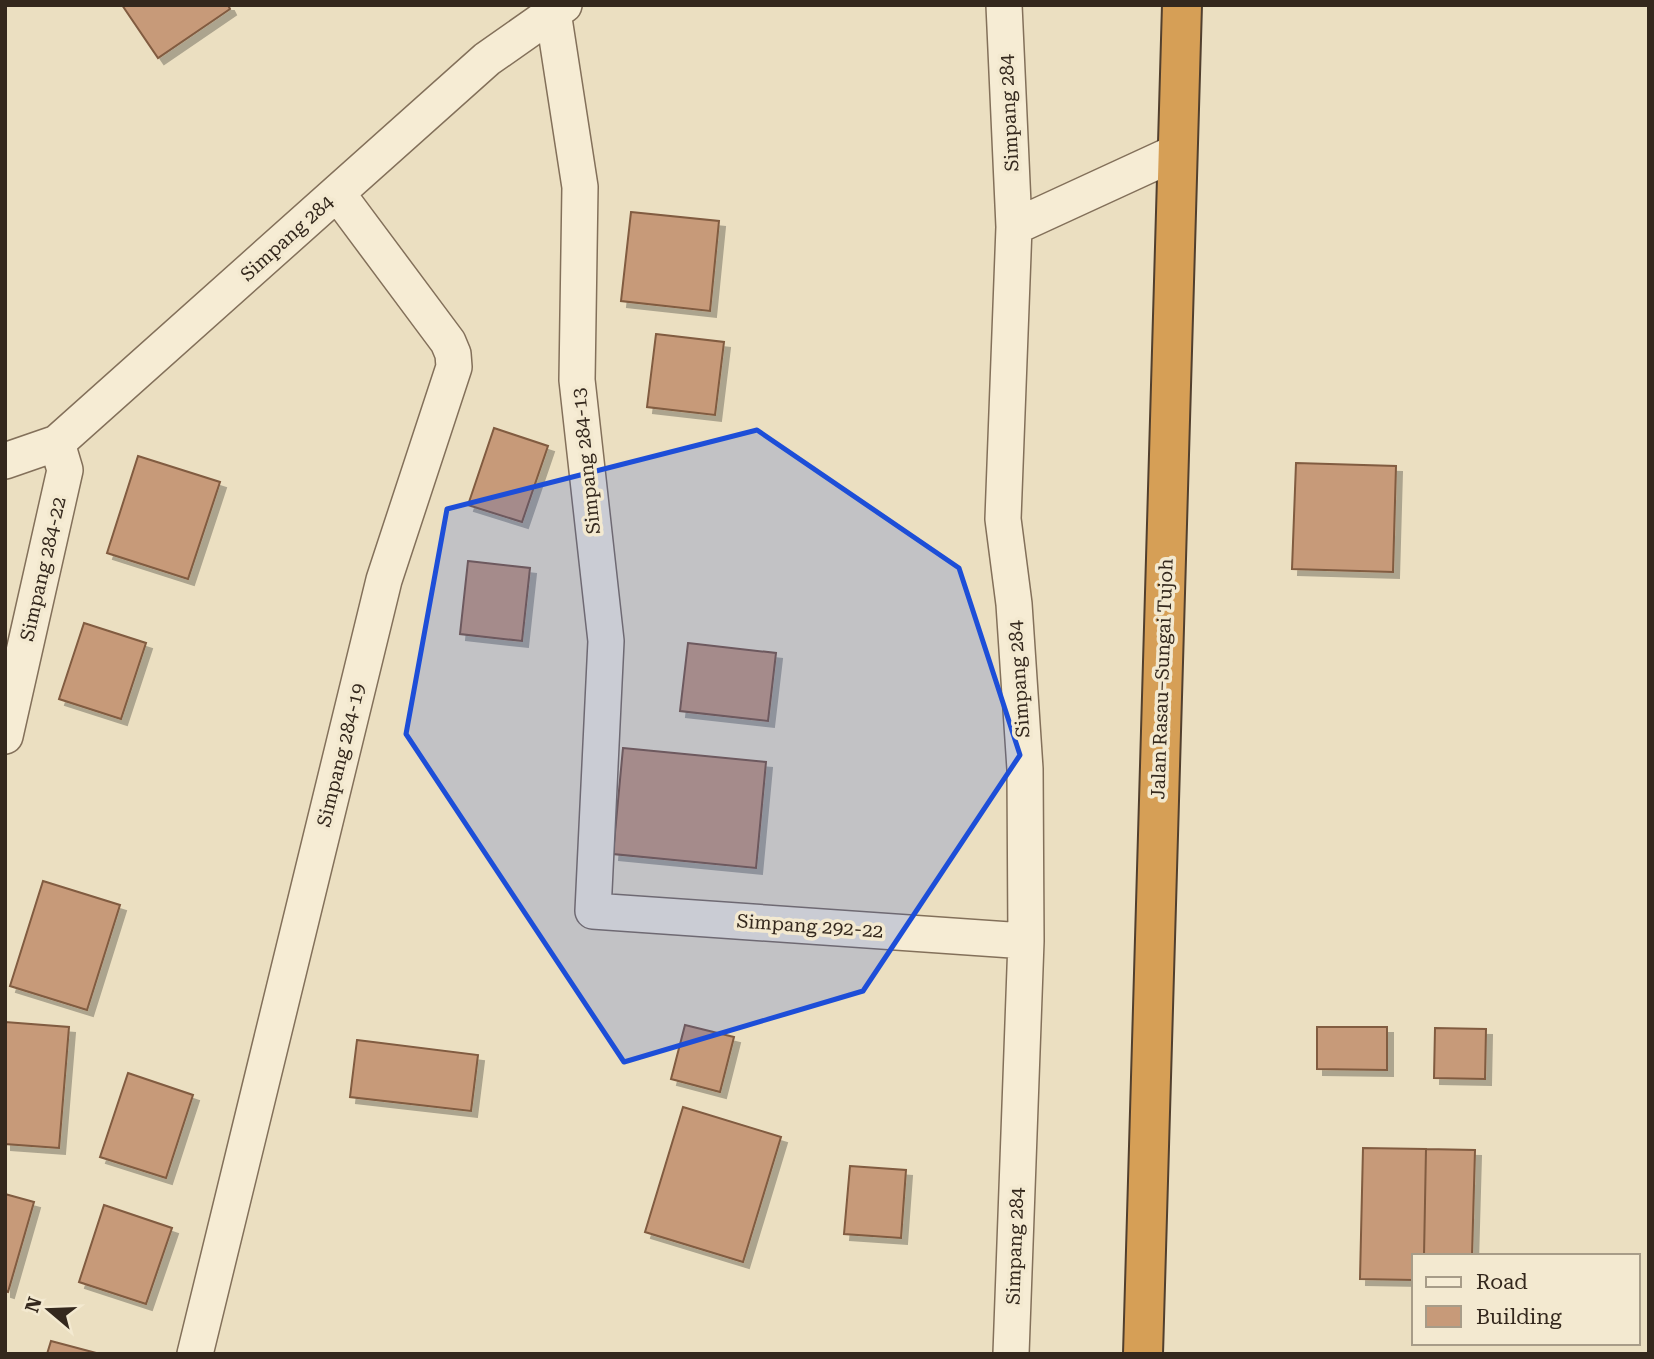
<svg xmlns="http://www.w3.org/2000/svg" width="1654" height="1359" font-family="'Roboto Serif',serif">
  <style>
    .building { fill: #c79a79; stroke: #815b41; stroke-width: 2; filter: url(#shadow) }
    .lines { fill: none; stroke-linecap: round; stroke-linejoin: round }
    .minor-casing { stroke: #83705a; stroke-width: 38 }
    .highway-casing { stroke: #513f2e; stroke-width: 42 }
    .minor { stroke: #f6ecd4; stroke-width: 35 }
    .highway { stroke: #d69f56; stroke-width: 38 }
    .marked { fill: #1d4ed8; fill-opacity: 0.2; stroke: #1d4ed8; stroke-width: 5; stroke-linejoin: round }
    .labels { text-anchor: middle; dominant-baseline: central; stroke-width: 7; stroke-linejoin: round; paint-order: stroke }
    .street-label { font-size: 19px; fill: #34281d; stroke: #f3e9d0 }
  </style>
  <defs>
    <filter id="shadow"><feDropShadow dx="6" dy="6" stdDeviation="0" flood-color="#0004"/></filter>
  </defs>
  <rect width="100%" height="100%" fill="#ebdfc1"/>
  <path class="building" d="M122 5H228L230 9 158 58Z
    M631 212 719 221 710 311 621 301Z
    M656 334 724 342 715 415 647 407Z
    M494 428 548 446 522 522 468 505Z
    M138 456 220 482 188 579 107 553Z
    M1296 463 1396 466 1393 572 1292 569Z
    M468 561 530 568 522 641 460 634Z
    M84 623 146 643 121 719 59 699Z
    M688 643 776 653 768 721 680 711Z
    M623 748 766 762 756 868 613 854Z
    M43 881 120 905 87 1010 10 986Z
    M5 1022 69 1027 59 1148 5 1144Z
    M685 1025 734 1037 720 1092 671 1079Z
    M1317 1027H1387V1070L1317 1069Z
    M1435 1028 1486 1029 1485 1079 1434 1078Z
    M357 1040 478 1055 471 1111 350 1097Z
    M128 1073 193 1095 166 1178 100 1157Z
    M683 1107 781 1137 743 1262 645 1232Z
    M1363 1148 1426 1149 1424 1256H1414V1280L1360 1279Z
    M1426 1149 1475 1150 1472 1256H1424Z
    M850 1166 906 1170 901 1238 844 1234Z
    M5 1194 34 1202 8 1292 5 1291Z
    M104 1205 172 1228 146 1304 79 1282Z
    M51 1341 100 1354H47Z"/>
  <g class="lines">
    <g class="minor-casing">
      <path id="minor" d="M1004 5 1014 227 1003 519 1014 604 1025 769 1026 941 1011 1354
        M553 12 580 187 577 380 606 641 593 911 1026 941
        M1014 227 1177 152
        M5 461 57 443 487 59 564 5
        M5 736 65 470 57 443
        M195 1354 384 580 454 367 453 354 448 342 337 193"/>
    </g>
    <g class="highway-casing">
      <path id="highway" d="M1143 1354 1182 5"/>
    </g>
    <use href="#minor" class="minor"/>
    <use href="#highway" class="highway"/>
  </g>
  <path class="marked" d="M757 430 959 568 1020 755 863 991 624 1062 406 734 447 509Z"/>
  <g class="labels">
    <g class="street-label">
      <text transform="translate(1009 113) rotate(-93)">Simpang 284</text>
      <text transform="translate(287 238) rotate(-42)">Simpang 284</text>
      <text transform="translate(586 461) rotate(-96)">Simpang 284-13</text>
      <text transform="translate(43 569) rotate(-77)">Simpang 284-22</text>
      <text transform="translate(1019 679) rotate(-94)">Simpang 284</text>
      <text transform="translate(1162 679) rotate(-88)">Jalan Rasau–Sungai Tujoh</text>
      <text transform="translate(341 755) rotate(-76)">Simpang 284-19</text>
      <text transform="translate(810 926) rotate(4)">Simpang 292-22</text>
      <text transform="translate(1015 1246) rotate(-88)">Simpang 284</text>
    </g>
  </g>
  <rect width="1654" height="1359" fill="none" stroke="#34281d" stroke-width="14"/>
  <rect x="1412" y="1254" width="228" height="91" fill="#f3e9d0" stroke="#a79c88" stroke-width="2"/>
  <rect x="1426" y="1277" width="35" height="10" fill="#f6ecd4" stroke="#a79c88" stroke-width="2"/>
  <text x="1476" y="1289" font-size="21" fill="#34281d">Road</text>
  <rect x="1426" y="1306" width="35" height="21" fill="#c79a79" stroke="#a79c88" stroke-width="2"/>
  <text x="1476" y="1324" font-size="21" fill="#34281d">Building</text>
  <g transform="translate(49 1310) rotate(289)" stroke="#f3e9d0" stroke-width="5" paint-order="stroke">
  <path d="M0-5L12 26L0 18L-12 26Z" fill="#34281d"/>
  <text y="-10" font-size="19" font-weight="bold" text-anchor="middle" fill="#34281d">N</text>
  </g>
</svg>
